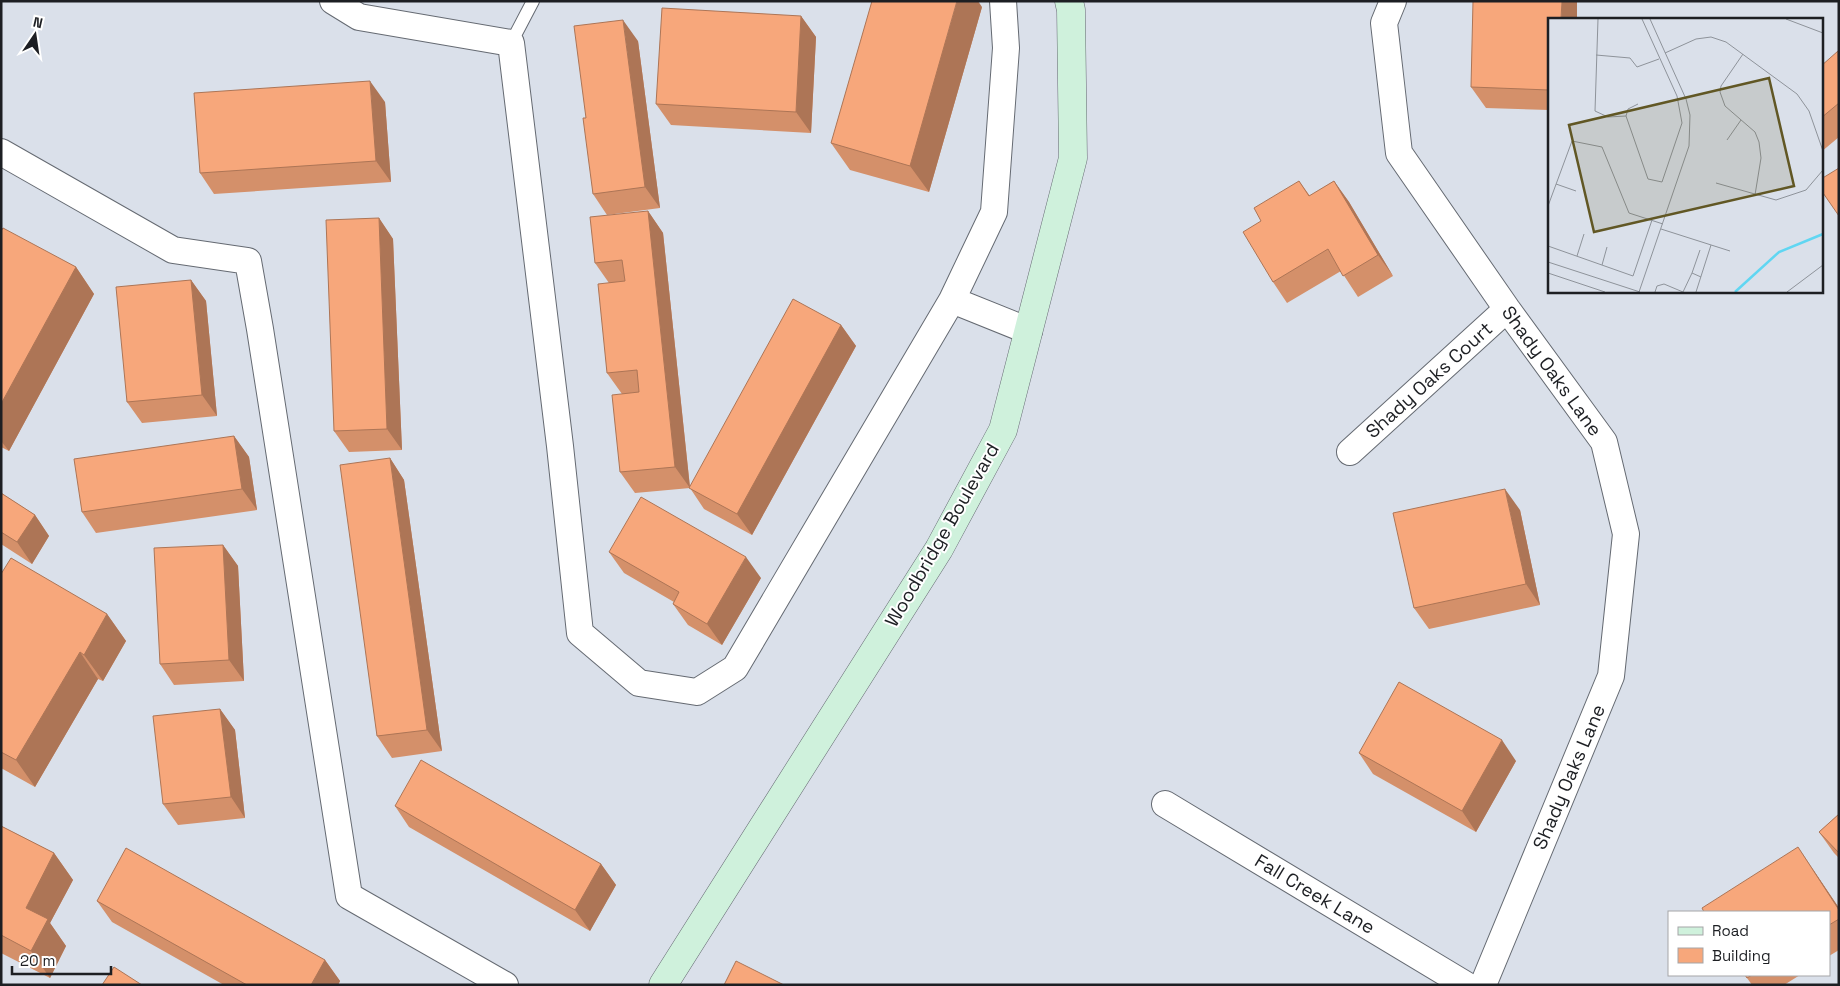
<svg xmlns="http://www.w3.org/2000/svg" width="1840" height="986" font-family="'Space Grotesk',sans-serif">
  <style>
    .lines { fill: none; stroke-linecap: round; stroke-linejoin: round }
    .lane-casing { stroke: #656a72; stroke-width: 14 }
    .street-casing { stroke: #656a72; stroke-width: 28 }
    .secondary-casing { stroke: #656a72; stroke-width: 29 }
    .lane { stroke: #fff; stroke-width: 12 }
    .street { stroke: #fff; stroke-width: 26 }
    .secondary { stroke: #cff1dc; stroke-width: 28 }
    .wall { fill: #d4906a }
    .shaded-wall { fill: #ad7556 }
    .building { fill: #f7a77b; stroke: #ad7556 }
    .labels { text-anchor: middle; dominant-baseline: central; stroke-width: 4; stroke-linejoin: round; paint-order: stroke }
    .street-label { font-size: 19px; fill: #1d1f23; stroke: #fff }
    .inset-river { fill: none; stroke: #60d6f2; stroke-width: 2.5 }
    .inset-road { fill: none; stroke: #8e939a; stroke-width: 1 }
    .view { fill: #615724; fill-opacity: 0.15; stroke: #615724; stroke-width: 2.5 }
    .inset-edge { fill: none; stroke: #1d1f23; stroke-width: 2.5 }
  </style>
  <rect width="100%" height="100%" fill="#dae0ea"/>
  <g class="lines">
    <g class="lane-casing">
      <path id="lane" d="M511 43 533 1"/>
    </g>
    <g class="street-casing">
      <path id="street" d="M333 1 359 17 511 43 560 446 580 633 639 683 697 692 735 668 952 300 994 212 1006 48 1003 1
        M1393 1 1384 23 1399 153 1507 309 1604 442 1626 534 1611 676 1483 985
        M1 152 173 250 248 261 260 329 349 896 505 985
        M952 300 1029 331
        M1350 452 1507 309
        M1165 804 1466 985"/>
    </g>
    <g class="secondary-casing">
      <path id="secondary" d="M663 985 939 549 1003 430 1073 158 1071 10 1069 1"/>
    </g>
    <use href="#lane" class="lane"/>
    <use href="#street" class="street"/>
    <use href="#secondary" class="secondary"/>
  </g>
  <path class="wall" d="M982 7 929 192 850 170 831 143Z
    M801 16 816 37 811 133 671 125 656 104Z
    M1549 19V110L1486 108 1471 87Z
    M638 41 660 208 607 215 593 194 586 118Z
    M1839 52V137L1821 152V66Z
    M385 102 391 182 214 194 200 173Z
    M1299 181 1310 196 1334 181 1349 202 1393 276 1358 297 1341 271 1287 303 1273 282 1261 221Z
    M648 211 663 233 690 487 841 325 856 346 752 535 704 509 690 488 635 493 620 472 622 394 607 373 609 283 595 263Z
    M379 218 393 239 402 450 349 452 334 431Z
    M1 231 76 267 94 294 9 451 1 447Z
    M191 280 206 301 217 416 142 423 127 402Z
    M234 436 249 457 257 510 96 533 82 512Z
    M390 458 404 480 442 751 392 758 377 736Z
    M1 493 35 515 49 536 32 564 1 544Z
    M1520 510 1540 605 1429 629 1414 608Z
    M223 545 238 566 244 681 174 685 160 664Z
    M609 552 761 578 722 645 688 625 673 604 674 602 624 573Z
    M1 574 107 614 126 641 103 681 98 679 35 787 1 768Z
    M220 709 235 730 245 818 178 825 163 804Z
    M1359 753 1516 761 1476 832 1373 774Z
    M395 806 601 864 616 885 590 931 409 827Z
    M1839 814V858L1834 853 1819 832Z
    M1 826 54 853 73 880 50 923 66 946 50 978 1 953Z
    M1812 868 1839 908V950L1829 956V912Z
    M97 901 325 960 340 981 338 985H224L112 922Z
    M1745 975H1800L1784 985H1752Z"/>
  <path class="shaded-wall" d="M957 1H978L982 7 929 192 910 166Z
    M1562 1H1577V19H1561Z
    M801 16 816 37 811 133 796 112Z
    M623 20 638 41 660 208 645 187Z
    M370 81 385 102 391 182 376 161Z
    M1334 181 1349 202 1393 276 1378 255Z
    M648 211 663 233 690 488 675 467Z
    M379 218 393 239 402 450 387 429Z
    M76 267 94 294 9 451 1 441V404Z
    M191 280 206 301 217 416 202 395Z
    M841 325 856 346 752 535 737 514Z
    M234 436 249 457 257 510 242 489Z
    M390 458 404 480 442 751 427 730Z
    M1505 489 1520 510 1540 605 1526 584Z
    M35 515 49 536 32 564 17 542Z
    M223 545 238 566 244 681 229 660Z
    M746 557 761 578 722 645 707 624Z
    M107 614 126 641 103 681 84 655Z
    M80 652 98 679 35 787 16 760Z
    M220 709 235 730 245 818 231 797Z
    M1502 740 1516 761 1476 832 1462 811Z
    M1798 847 1839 908V910Z
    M54 853 73 880 50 923 66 946 50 978 31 951 26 908Z
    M601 864 616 885 590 931 575 910Z
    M325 960 340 981 338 985H311Z"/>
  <path class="building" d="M872 1H957L910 166 831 143Z
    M1473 1H1562L1561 19H1549V90L1471 87Z
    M662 8 801 16 796 112 656 104Z
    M623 20 645 187 593 194 583 118H586L574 26Z
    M1838 51 1839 103 1821 118V66Z
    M370 81 376 161 200 173 194 93Z
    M1839 168V216L1821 190V179Z
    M1299 181 1309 196 1334 181 1378 255 1343 276 1328 249 1273 282 1243 232 1261 221 1254 208Z
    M648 211 675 467 620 472 612 395 639 392 637 370 607 373 598 284 625 281 622 260 595 263 590 217Z
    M379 218 387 429 334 431 326 220Z
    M3 228 76 267 1 404V231Z
    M191 280 202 395 127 402 116 287Z
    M793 299 841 325 737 514 689 488Z
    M234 436 242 489 82 512 74 459Z
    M390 458 427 730 377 736 340 465Z
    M1505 489 1526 584 1414 608 1393 513Z
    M1 493 35 515 17 542 1 532Z
    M641 497 746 557 707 624 673 604 679 592 609 552Z
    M223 545 229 660 160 664 154 548Z
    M11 558 107 614 84 655 80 652 16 760 1 752V574Z
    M1399 682 1502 740 1462 811 1359 753Z
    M220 709 231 797 163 804 153 716Z
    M421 760 601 864 575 910 395 806Z
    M1839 814V853L1819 832Z
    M1 826 54 853 26 908 48 919 31 951 1 935Z
    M1798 847 1839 910V919L1829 925V912H1704L1702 908Z
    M126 848 325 960 311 985H247L97 901Z
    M736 961 784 985H724Z
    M114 967 142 985H102Z
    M1745 975H1752L1747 978Z"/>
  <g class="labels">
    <g class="street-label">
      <text transform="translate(1552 371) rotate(54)">Shady Oaks Lane</text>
      <text transform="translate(1429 380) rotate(-42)">Shady Oaks Court</text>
      <text transform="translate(942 535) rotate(-60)">Woodbridge Boulevard</text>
      <text transform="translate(1569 777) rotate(-67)">Shady Oaks Lane</text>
      <text transform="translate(1315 894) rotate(31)">Fall Creek Lane</text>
    </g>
  </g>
  <g transform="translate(1548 18)">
    <rect width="275" height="275" fill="#dae0ea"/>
    <path class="inset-river" d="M187 274 231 234 275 216"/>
    <path class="inset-road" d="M50 1 47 93 60 99 78 98 100 161 114 164 134 105 129 78 94 1M238 1 275 15M117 35 148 21 163 19 178 24 249 76 261 93 275 133M195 36 173 68 172 74 177 88 207 114 211 124 213 140 207 177M48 37 82 40 89 49 111 41M78 98 80 91 90 86M179 122 193 102M168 165 228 182 258 172 275 152M8 166 28 173M0 188 24 123 54 129 81 195 115 206M113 211 182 233M0 228 85 258 104 202M29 238 36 216M0 244 92 274M54 247 59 229M0 255 57 274M144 255 152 232M91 274 141 128 142 97 138 81 102 1M107 274 109 268 116 266 135 274M135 274 144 255 153 259M148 274 163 227M239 274 275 247"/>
    <path class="view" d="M221 60 246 168 46 214 21 107Z"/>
    <rect width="275" height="275" class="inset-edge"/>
  </g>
  <rect width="1840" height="986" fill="none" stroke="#1d1f23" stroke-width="5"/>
  <rect x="1668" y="911" width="162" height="65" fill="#ffffff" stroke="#a5a5a7"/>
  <rect x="1678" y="927" width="25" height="8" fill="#cff1dc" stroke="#a5a5a7"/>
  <text x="1712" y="936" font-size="15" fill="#1d1f23">Road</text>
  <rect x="1678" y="948" width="25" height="15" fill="#f7a77b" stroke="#a5a5a7"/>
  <text x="1712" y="961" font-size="15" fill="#1d1f23">Building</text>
  <g transform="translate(35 35) rotate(13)" stroke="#ffffff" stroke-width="4" paint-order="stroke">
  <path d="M0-4L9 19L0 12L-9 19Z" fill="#1d1f23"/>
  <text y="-8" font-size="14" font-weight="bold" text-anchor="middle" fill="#1d1f23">N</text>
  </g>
  <path d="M12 966v8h99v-8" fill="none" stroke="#1d1f23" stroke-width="2.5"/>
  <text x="20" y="966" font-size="15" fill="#1d1f23" stroke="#ffffff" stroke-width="4" paint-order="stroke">20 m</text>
</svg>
